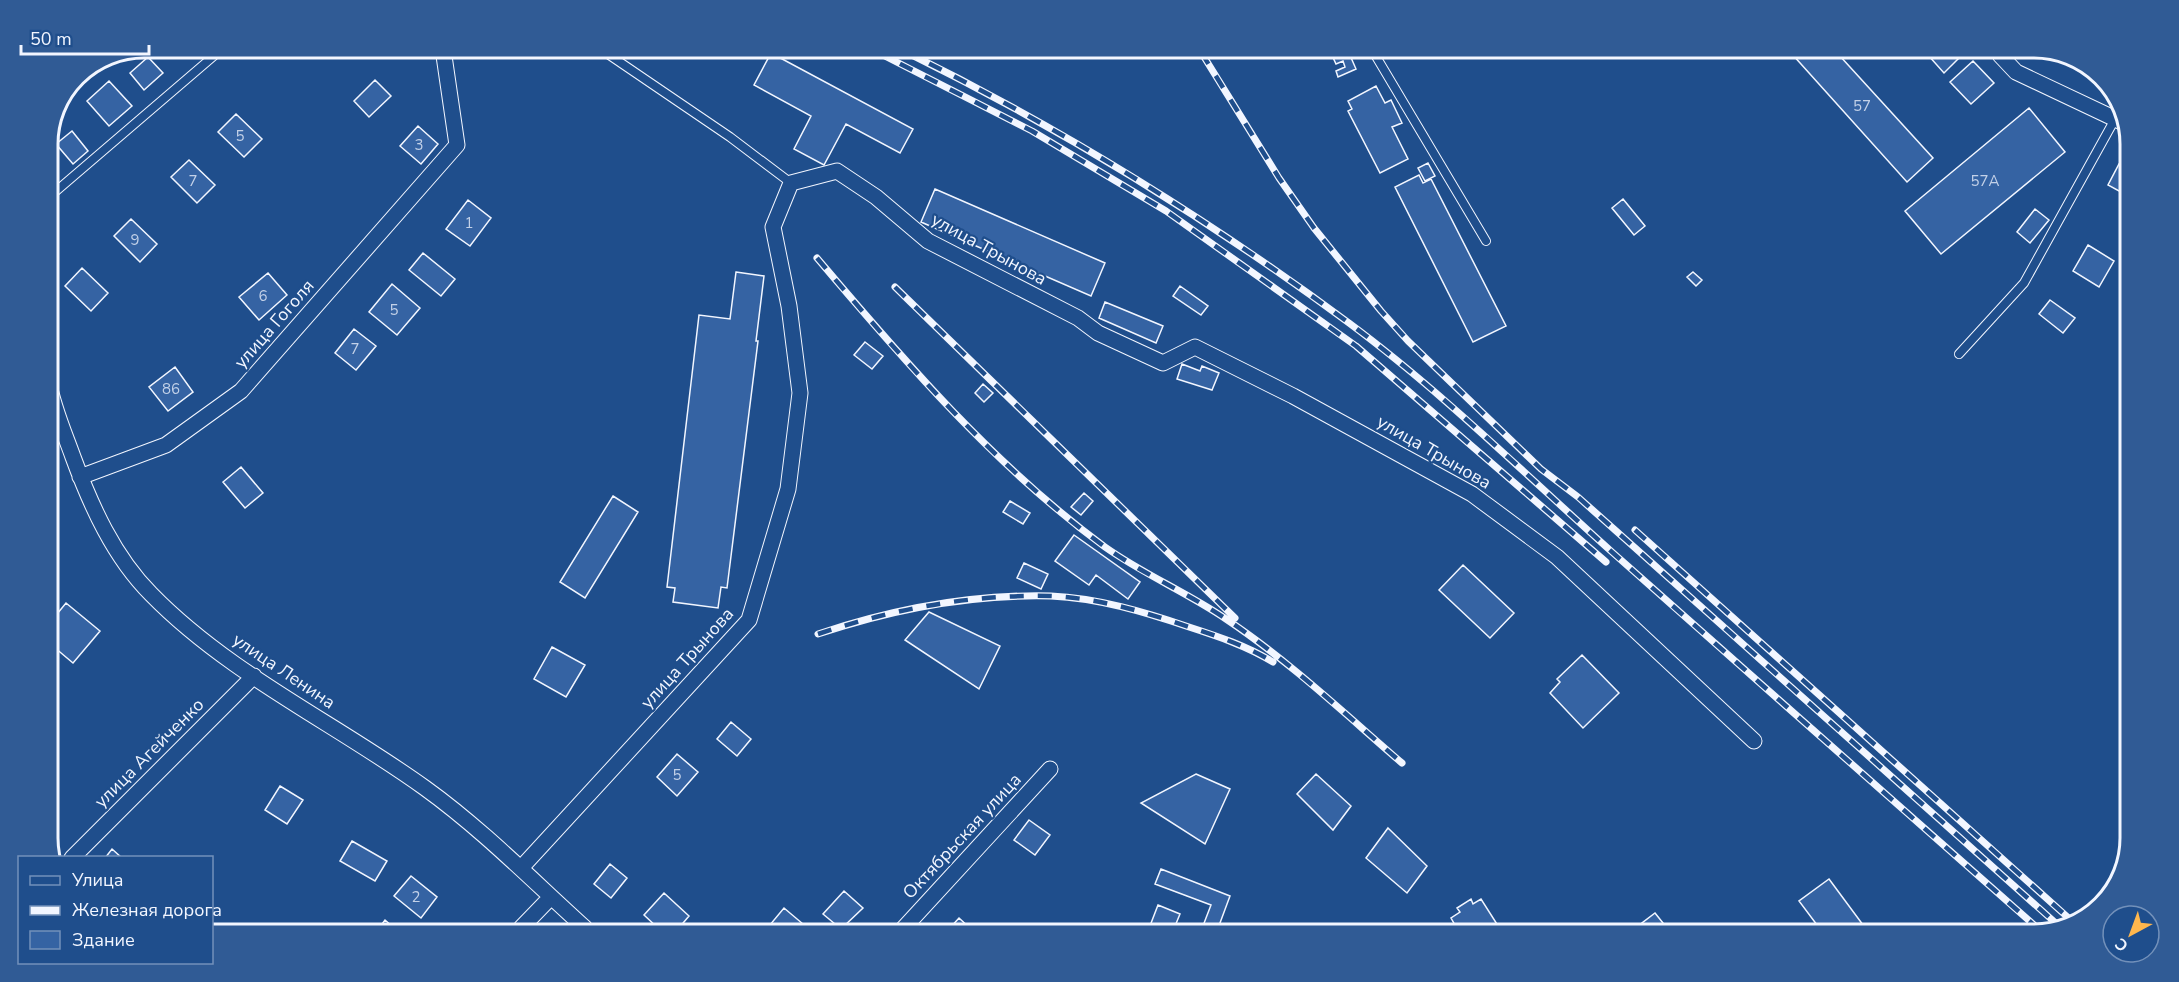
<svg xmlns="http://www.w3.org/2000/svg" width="2179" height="982" font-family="'Nunito Sans',sans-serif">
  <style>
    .building { fill: #3563a3; stroke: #f2f6ff; stroke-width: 1.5 }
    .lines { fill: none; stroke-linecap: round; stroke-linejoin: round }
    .lane-casing { stroke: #f2f6ff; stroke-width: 10 }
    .street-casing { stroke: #f2f6ff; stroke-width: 17 }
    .lane { stroke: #1f4e8c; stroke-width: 8 }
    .street { stroke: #1f4e8c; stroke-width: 15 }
    .rail-casing { stroke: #f2f6ff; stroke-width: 7 }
    .rail { stroke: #1f4e8c; stroke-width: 4.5; stroke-dasharray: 14; stroke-linecap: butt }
    .labels { text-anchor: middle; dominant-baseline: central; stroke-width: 4.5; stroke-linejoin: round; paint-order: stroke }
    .number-label { font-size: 15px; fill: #c3d1e8 }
    .street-label { font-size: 18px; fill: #f2f6ff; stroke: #1f4e8c }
    .rim { fill: none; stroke: #f2f6ff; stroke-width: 3 }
  </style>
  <rect width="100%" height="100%" fill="#1f4e8c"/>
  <path class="building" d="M771 53 913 129 900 153 846 124 824 165 794 149 811 116 754 85Z
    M1331 53H1349L1356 69 1338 77 1336 71 1345 67 1343 61 1336 64Z
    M1792 54 1839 55 1933 158 1907 182Z
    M1928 55H1962L1944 73Z
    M148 57 163 73 144 90 130 73Z
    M1973 61 1994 83 1971 104 1950 82Z
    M375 80 391 96 369 117 354 101Z
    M109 81 132 106 109 126 87 101Z
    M1376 86 1385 103 1391 100 1402 123 1392 127 1408 159 1380 173 1348 111 1352 109 1348 101Z
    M2029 108 2065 152 1941 254 1905 211Z
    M236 114 262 139 244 157 218 132Z
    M418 126 438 144 421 164 400 146Z
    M72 131 88 151 73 164 56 144Z
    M189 160 215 185 197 203 171 177Z
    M1428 163 1435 176 1425 181 1418 168Z
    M2119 164 2131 169 2130 197 2108 185Z
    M1419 175 1423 183 1431 179 1506 326 1473 342 1395 187Z
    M935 189 1105 263 1091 296 921 222Z
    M1623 199 1645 226 1634 235 1612 208Z
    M468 200 491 218 470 246 446 229Z
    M2035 209 2049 220 2030 243 2017 232Z
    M131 219 157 244 140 262 114 236Z
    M2088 245 2114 261 2099 287 2073 271Z
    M423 253 455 279 441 296 409 270Z
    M82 268 108 293 91 311 65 286Z
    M736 272 764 276 756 341H758L727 588 721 587 718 608 673 602 675 588 667 587 699 315 730 319Z
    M1693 272 1702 280 1696 286 1687 277Z
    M268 273 287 295 259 320 239 297Z
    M392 284 420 308 397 335 369 312Z
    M1180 286 1208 306 1201 315 1173 296Z
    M2050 300 2075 318 2063 333 2039 314Z
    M1105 302 1163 326 1156 343 1099 318Z
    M354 329 376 346 356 370 335 353Z
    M865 342 883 356 872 369 854 355Z
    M1182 364 1200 371 1202 366 1219 373 1212 390 1177 379Z
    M175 367 193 392 168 411 149 387Z
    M983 384 993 393 984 402 975 393Z
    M241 467 263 493 245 508 223 482Z
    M1084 493 1093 501 1081 515 1071 507Z
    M613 496 638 512 585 598 560 582Z
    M1010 501 1030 513 1023 524 1003 512Z
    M1074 535 1140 582 1128 599 1096 575 1089 585 1055 561Z
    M1024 563 1048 574 1041 589 1017 578Z
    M1463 565 1514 613 1490 638 1439 590Z
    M66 603 100 631 73 663 48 642V625Z
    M929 612 1000 646 979 689 905 640Z
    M552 647 585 665 566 697 534 679Z
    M1582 655 1619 693 1583 728 1550 693 1560 682 1557 679Z
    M731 722 751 739 737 756 717 739Z
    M677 754 698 772 677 796 657 777Z
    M1196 774 1230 789 1205 844 1141 803Z
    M1316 774 1351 806 1333 830 1297 794Z
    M280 786 303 800 287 824 265 810Z
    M1029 820 1050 835 1035 855 1014 840Z
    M1388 828 1427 866 1407 893 1366 858Z
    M352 841 387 861 375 881 340 861Z
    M112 849 122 858H105Z
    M610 864 627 878 611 898 594 884Z
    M1161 869 1230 896 1217 931H1201L1211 905 1155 884Z
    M411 876 437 897 421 918 394 896Z
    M1829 879 1869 933H1823L1799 901Z
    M844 891 863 908 841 929 823 914Z
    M664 893 689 916 678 929H659L644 915Z
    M1471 899 1473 904 1481 899 1502 932H1459L1451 918 1460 912 1457 908Z
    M1158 905 1180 914 1173 931H1148Z
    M784 908 803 924 799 929H773L769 926Z
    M1655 913 1671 933 1649 932 1642 923Z
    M959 918 972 930H948Z
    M385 920 394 928H379Z"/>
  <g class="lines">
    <g class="lane-casing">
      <path id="lane" d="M602 50 730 137 791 183
        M1374 53 1486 241
        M48 198 223 48
        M1959 354 2024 283 2115 119"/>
    </g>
    <g class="street-casing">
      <path id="street" d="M2000 55 2016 72 2126 124
        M48 380C53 407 64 432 73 457 91 506 114 557 151 594 229 674 335 723 425 788 482 829 533 881 585 928
        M80 477 166 445 241 391 457 145 443 49
        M72 858 254 676
        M521 868 749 620 788 489 800 393 789 306 773 227 791 183 837 171 876 197 928 241 1078 318 1098 333 1163 363 1195 347 1293 396 1472 494 1557 557 1754 741
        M521 928 551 897
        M902 930 1050 769"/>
    </g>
    <use href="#lane" class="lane"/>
    <use href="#street" class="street"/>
    <g class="rail-casing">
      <path id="rail" d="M875 51 1032 131 1166 211 1356 346 1606 562
        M904 51C1061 128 1208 219 1349 323 1442 392 1526 475 1612 552 1755 679 1898 805 2042 932
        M1201 52 1279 178 1314 228 1381 311 1408 341 1541 469 1578 497 2059 926
        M817 258C905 362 995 466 1105 547 1143 574 1188 593 1226 619 1289 661 1345 714 1402 763
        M895 287 1235 618
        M1635 530 2073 922
        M818 634C893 609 972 594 1051 596 1098 598 1145 612 1189 627 1217 636 1247 646 1273 662"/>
    </g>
    <use href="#rail" class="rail"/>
  </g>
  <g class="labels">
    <g class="number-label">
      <text x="1862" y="106">57</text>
      <text x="240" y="136">5</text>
      <text x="419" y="145">3</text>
      <text x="193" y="181">7</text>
      <text x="1985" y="181">57А</text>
      <text x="469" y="223">1</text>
      <text x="135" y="240">9</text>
      <text x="263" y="296">6</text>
      <text x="394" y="310">5</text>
      <text x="355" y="349">7</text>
      <text x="171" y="389">86</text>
      <text x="677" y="775">5</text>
      <text x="416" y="897">2</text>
    </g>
    <g class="street-label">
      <text transform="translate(989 249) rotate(29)">улица Трынова</text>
      <text transform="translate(274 324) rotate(-49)">улица Гоголя</text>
      <text transform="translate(1434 452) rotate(30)">улица Трынова</text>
      <text transform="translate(687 658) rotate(-48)">улица Трынова</text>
      <text transform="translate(284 671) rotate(34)">улица Ленина</text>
      <text transform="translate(149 753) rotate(-45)">улица Агейченко</text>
      <text transform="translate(962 836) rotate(-47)">Октябрьская улица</text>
    </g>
  </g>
  <path d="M0 0H2179V982H0ZM144 58H2034A86 86 0 0 1 2120 144V838A86 86 0 0 1 2034 924H144A86 86 0 0 1 58 838V144A86 86 0 0 1 144 58Z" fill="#305b95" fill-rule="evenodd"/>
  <path class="rim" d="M144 58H2034A86 86 0 0 1 2120 144V838A86 86 0 0 1 2034 924H144A86 86 0 0 1 58 838V144A86 86 0 0 1 144 58Z"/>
  <rect x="18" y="856" width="195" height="108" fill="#1f4e8c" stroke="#7391ba" stroke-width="1.5"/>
  <rect x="30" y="876" width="30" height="9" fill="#1f4e8c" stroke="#7391ba" stroke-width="1.5"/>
  <text x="72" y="886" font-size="18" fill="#f2f6ff">Улица</text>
  <rect x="30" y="906" width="30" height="9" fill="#f2f6ff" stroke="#7391ba" stroke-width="1.5"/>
  <text x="72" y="916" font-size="18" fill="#f2f6ff">Железная дорога</text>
  <rect x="30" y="931" width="30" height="18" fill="#3563a3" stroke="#7391ba" stroke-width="1.5"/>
  <text x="72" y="946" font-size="18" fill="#f2f6ff">Здание</text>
  <g transform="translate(2131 934) rotate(221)"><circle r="28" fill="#1f4e8c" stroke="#7391ba" stroke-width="1.5"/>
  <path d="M0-4.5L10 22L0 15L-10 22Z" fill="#ffb74d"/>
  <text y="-9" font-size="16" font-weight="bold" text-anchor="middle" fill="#f2f6ff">С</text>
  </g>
  <path d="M21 45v9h128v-9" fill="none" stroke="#f2f6ff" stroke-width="3"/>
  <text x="30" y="45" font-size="18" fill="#f2f6ff" stroke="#1f4e8c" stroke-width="4.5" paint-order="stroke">50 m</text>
</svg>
